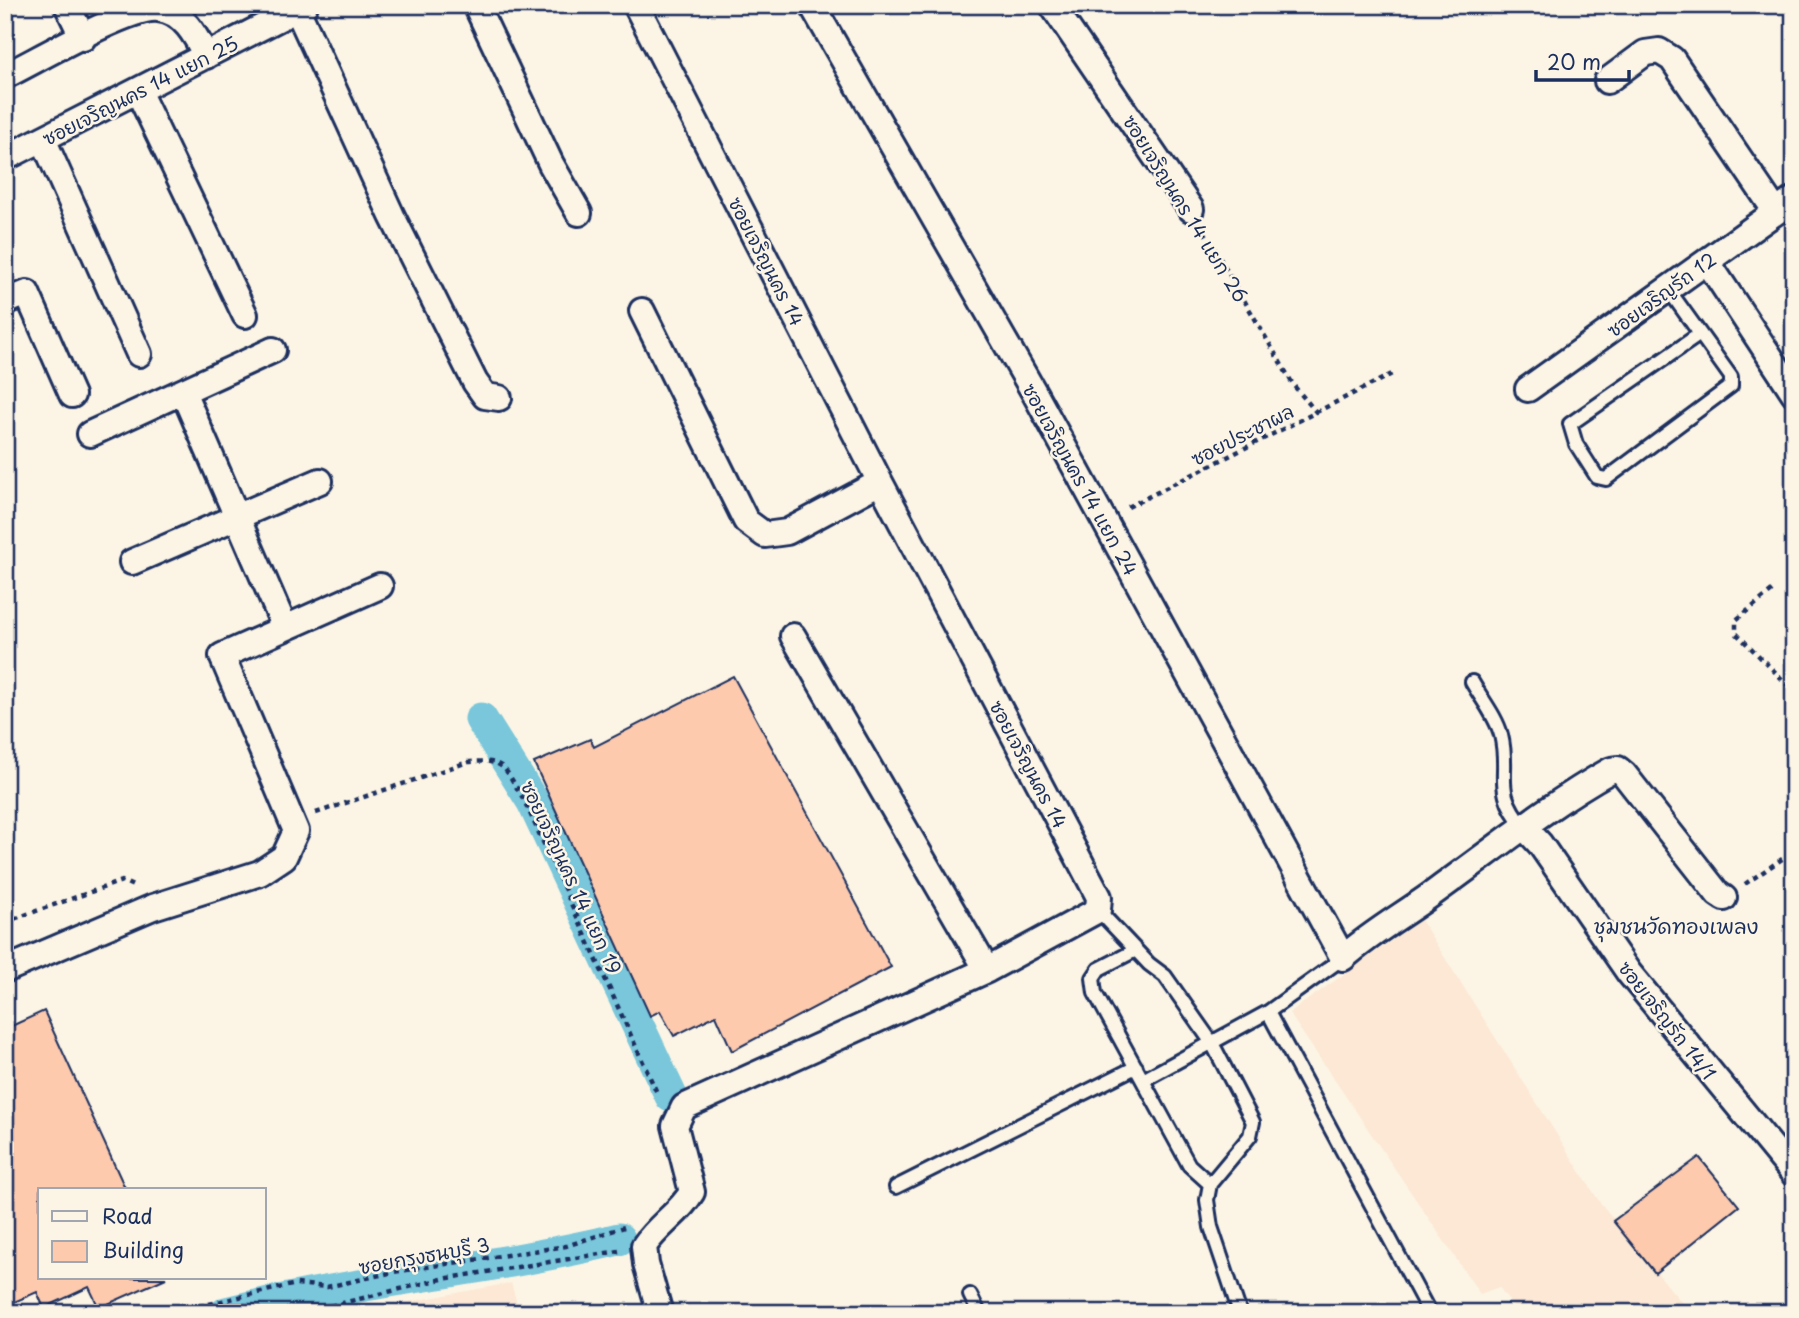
<svg xmlns="http://www.w3.org/2000/svg" width="1799" height="1318" font-family="'Playpen Sans','Playpen Sans Thai',sans-serif">
  <style>
    .built { fill: #fce8d4 }
    .lines { fill: none; stroke-linecap: round; stroke-linejoin: round }
    .canal { stroke: #7ac6da; stroke-width: 33 }
    .building { fill: #fdcaad; stroke: #1b2f5e; stroke-width: 2 }
    .lane-casing { stroke: #1b2f5e; stroke-width: 18 }
    .street-casing { stroke: #1b2f5e; stroke-width: 30 }
    .path { stroke: #1b2f5e; stroke-width: 4.5; stroke-dasharray: 5 5; stroke-linecap: butt }
    .lane { stroke: #fcf5e5; stroke-width: 12 }
    .street { stroke: #fcf5e5; stroke-width: 24 }
    .labels { text-anchor: middle; dominant-baseline: central; stroke-width: 5; stroke-linejoin: round; paint-order: stroke }
    .street-label { font-size: 19px; fill: #1b2f5e; stroke: #fcf5e5 }
    .neighbourhood-label { font-size: 21px; fill: #1b2f5e; stroke: #fcf5e5 }
  </style>
  <rect width="100%" height="100%" fill="#fcf5e5"/>
  <filter id="ink" filterUnits="userSpaceOnUse"><feTurbulence type="fractalNoise" baseFrequency=".0143" numOctaves="2"/><feDisplacementMap in="SourceGraphic" scale="14" xChannelSelector="R" yChannelSelector="G"/><feConvolveMatrix kernelMatrix="1 2 1 2 8 2 1 2 1" color-interpolation-filters="sRGB"/></filter>
  <g filter="url(#ink)">
    <path class="built" d="M1421 920 1599 1201 1690 1313H1518L1499 1287 1480 1294 1289 1013Z
      M511 1283 520 1313H367L397 1304Z"/>
    <g class="lines">
      <path class="canal" d="M481 719 533 802 671 1096
        M226 1313C355 1281 489 1270 619 1239"/>
    </g>
    <path class="building" d="M733 676 891 967 732 1051 716 1015 674 1036 660 1011 650 1016 534 763 590 739 594 747Z
      M44 1011 126 1190H40V1278H166L99 1308 89 1287 44 1308 37 1292 5 1306V1029Z
      M1699 1157 1739 1206 1655 1273 1613 1221Z"/>
    <g class="lines">
      <g class="lane-casing">
        <path id="lane" d="M1668 289 1731 377V386L1606 479 1597 477 1576 444 1570 424 1700 334
          M1472 682C1481 698 1497 718 1501 735 1511 775 1491 788 1524 827
          M1098 910 1149 964 1165 976 1212 1043 1253 1122 1250 1136 1210 1184 1207 1200 1211 1227 1240 1313
          M1136 950 1099 969 1093 978 1095 993 1189 1165 1210 1184
          M1268 1012 1428 1310
          M1143 1080 1268 1012 1343 958
          M896 1187 1136 1067
          M970 1295 979 1313"/>
      </g>
      <g class="street-casing">
        <path id="street" d="M67 5 83 38
          M476 5 551 164 579 213
          M636 5 880 482 1099 897 1098 910 987 970 684 1107 675 1126 692 1192C679 1214 660 1223 644 1246L646 1264 660 1313
          M812 5 1035 394 1343 958C1373 931 1407 913 1439 889 1496 848 1550 804 1611 770L1618 769 1624 774 1718 894 1724 898
          M1052 5 1191 209
          M297 9 392 216 475 382 485 396 499 398
          M5 76C36 61 129 6 158 9 183 11 196 36 206 56
          M1607 81 1645 53 1659 51 1672 59 1776 212
          M138 91 245 315
          M43 139 139 354
          M11 155 305 5
          M1707 261 1794 393
          M5 302 27 293 72 395
          M642 311 746 521 765 535 787 532 880 482
          M1528 389 1794 199
          M184 394 285 628
          M90 434 273 350
          M132 562 320 481
          M793 636 987 970
          M1524 827 1540 844 1629 973 1794 1174
          M5 970 153 907 260 873 284 857 296 831 222 656 380 586"/>
      </g>
      <path class="path" d="M1204 231 1294 386 1317 413
        M1128 507 1392 374
        M1772 591 1736 620V633L1794 691
        M316 813 468 762C507 759 503 767 523 798L658 1095
        M1745 884 1794 851
        M5 922 122 881 133 886
        M170 1313 296 1284 327 1287 394 1272 566 1246 624 1227
        M301 1313 442 1279 619 1251"/>
      <use href="#lane" class="lane"/>
      <use href="#street" class="street"/>
    </g>
  </g>
  <g class="labels">
    <g class="street-label">
      <text transform="translate(140 90) rotate(-27)">ซอยเจริญนคร 14 แยก 25</text>
      <text transform="translate(1186 208) rotate(58)">ซอยเจริญนคร 14 แยก 26</text>
      <text transform="translate(767 261) rotate(63)">ซอยเจริญนคร 14</text>
      <text transform="translate(1661 294) rotate(-36)">ซอยเจริญรัถ 12</text>
      <text transform="translate(1242 434) rotate(-27)">ซอยประชาผล</text>
      <text transform="translate(1081 479) rotate(61)">ซอยเจริญนคร 14 แยก 24</text>
      <text transform="translate(1029 764) rotate(62)">ซอยเจริญนคร 14</text>
      <text transform="translate(572 877) rotate(65)">ซอยเจริญนคร 14 แยก 19</text>
      <text transform="translate(1668 1020) rotate(52)">ซอยเจริญรัถ 14/1</text>
      <text transform="translate(424 1255) rotate(-10)">ซอยกรุงธนบุรี 3</text>
    </g>
    <g class="neighbourhood-label">
      <text x="1676" y="925">ชุมชนวัดทองเพลง</text>
    </g>
  </g>
  <rect width="1799" height="1318" fill="none" stroke="#fcf5e5" stroke-width="28"/>
  <rect x="14" y="14" width="1771" height="1290" fill="none" stroke="#1b2f5e" stroke-width="2.5" filter="url(#ink)"/>
  <rect x="38" y="1188" width="228" height="91" fill="#fcf5e5" stroke="#a2a6af" stroke-width="2"/>
  <rect x="52" y="1211" width="35" height="10" fill="#fcf5e5" stroke="#a2a6af" stroke-width="2"/>
  <text x="102" y="1224" font-size="21" fill="#1b2f5e">Road</text>
  <rect x="52" y="1241" width="35" height="21" fill="#fdcaad" stroke="#a2a6af" stroke-width="2"/>
  <text x="102" y="1258" font-size="21" fill="#1b2f5e">Building</text>
  <path d="M1536 70v10h93v-10" fill="none" stroke="#1b2f5e" stroke-width="3.5"/>
  <text x="1547" y="70" font-size="21" fill="#1b2f5e" stroke="#fcf5e5" stroke-width="5" paint-order="stroke">20 m</text>
</svg>
